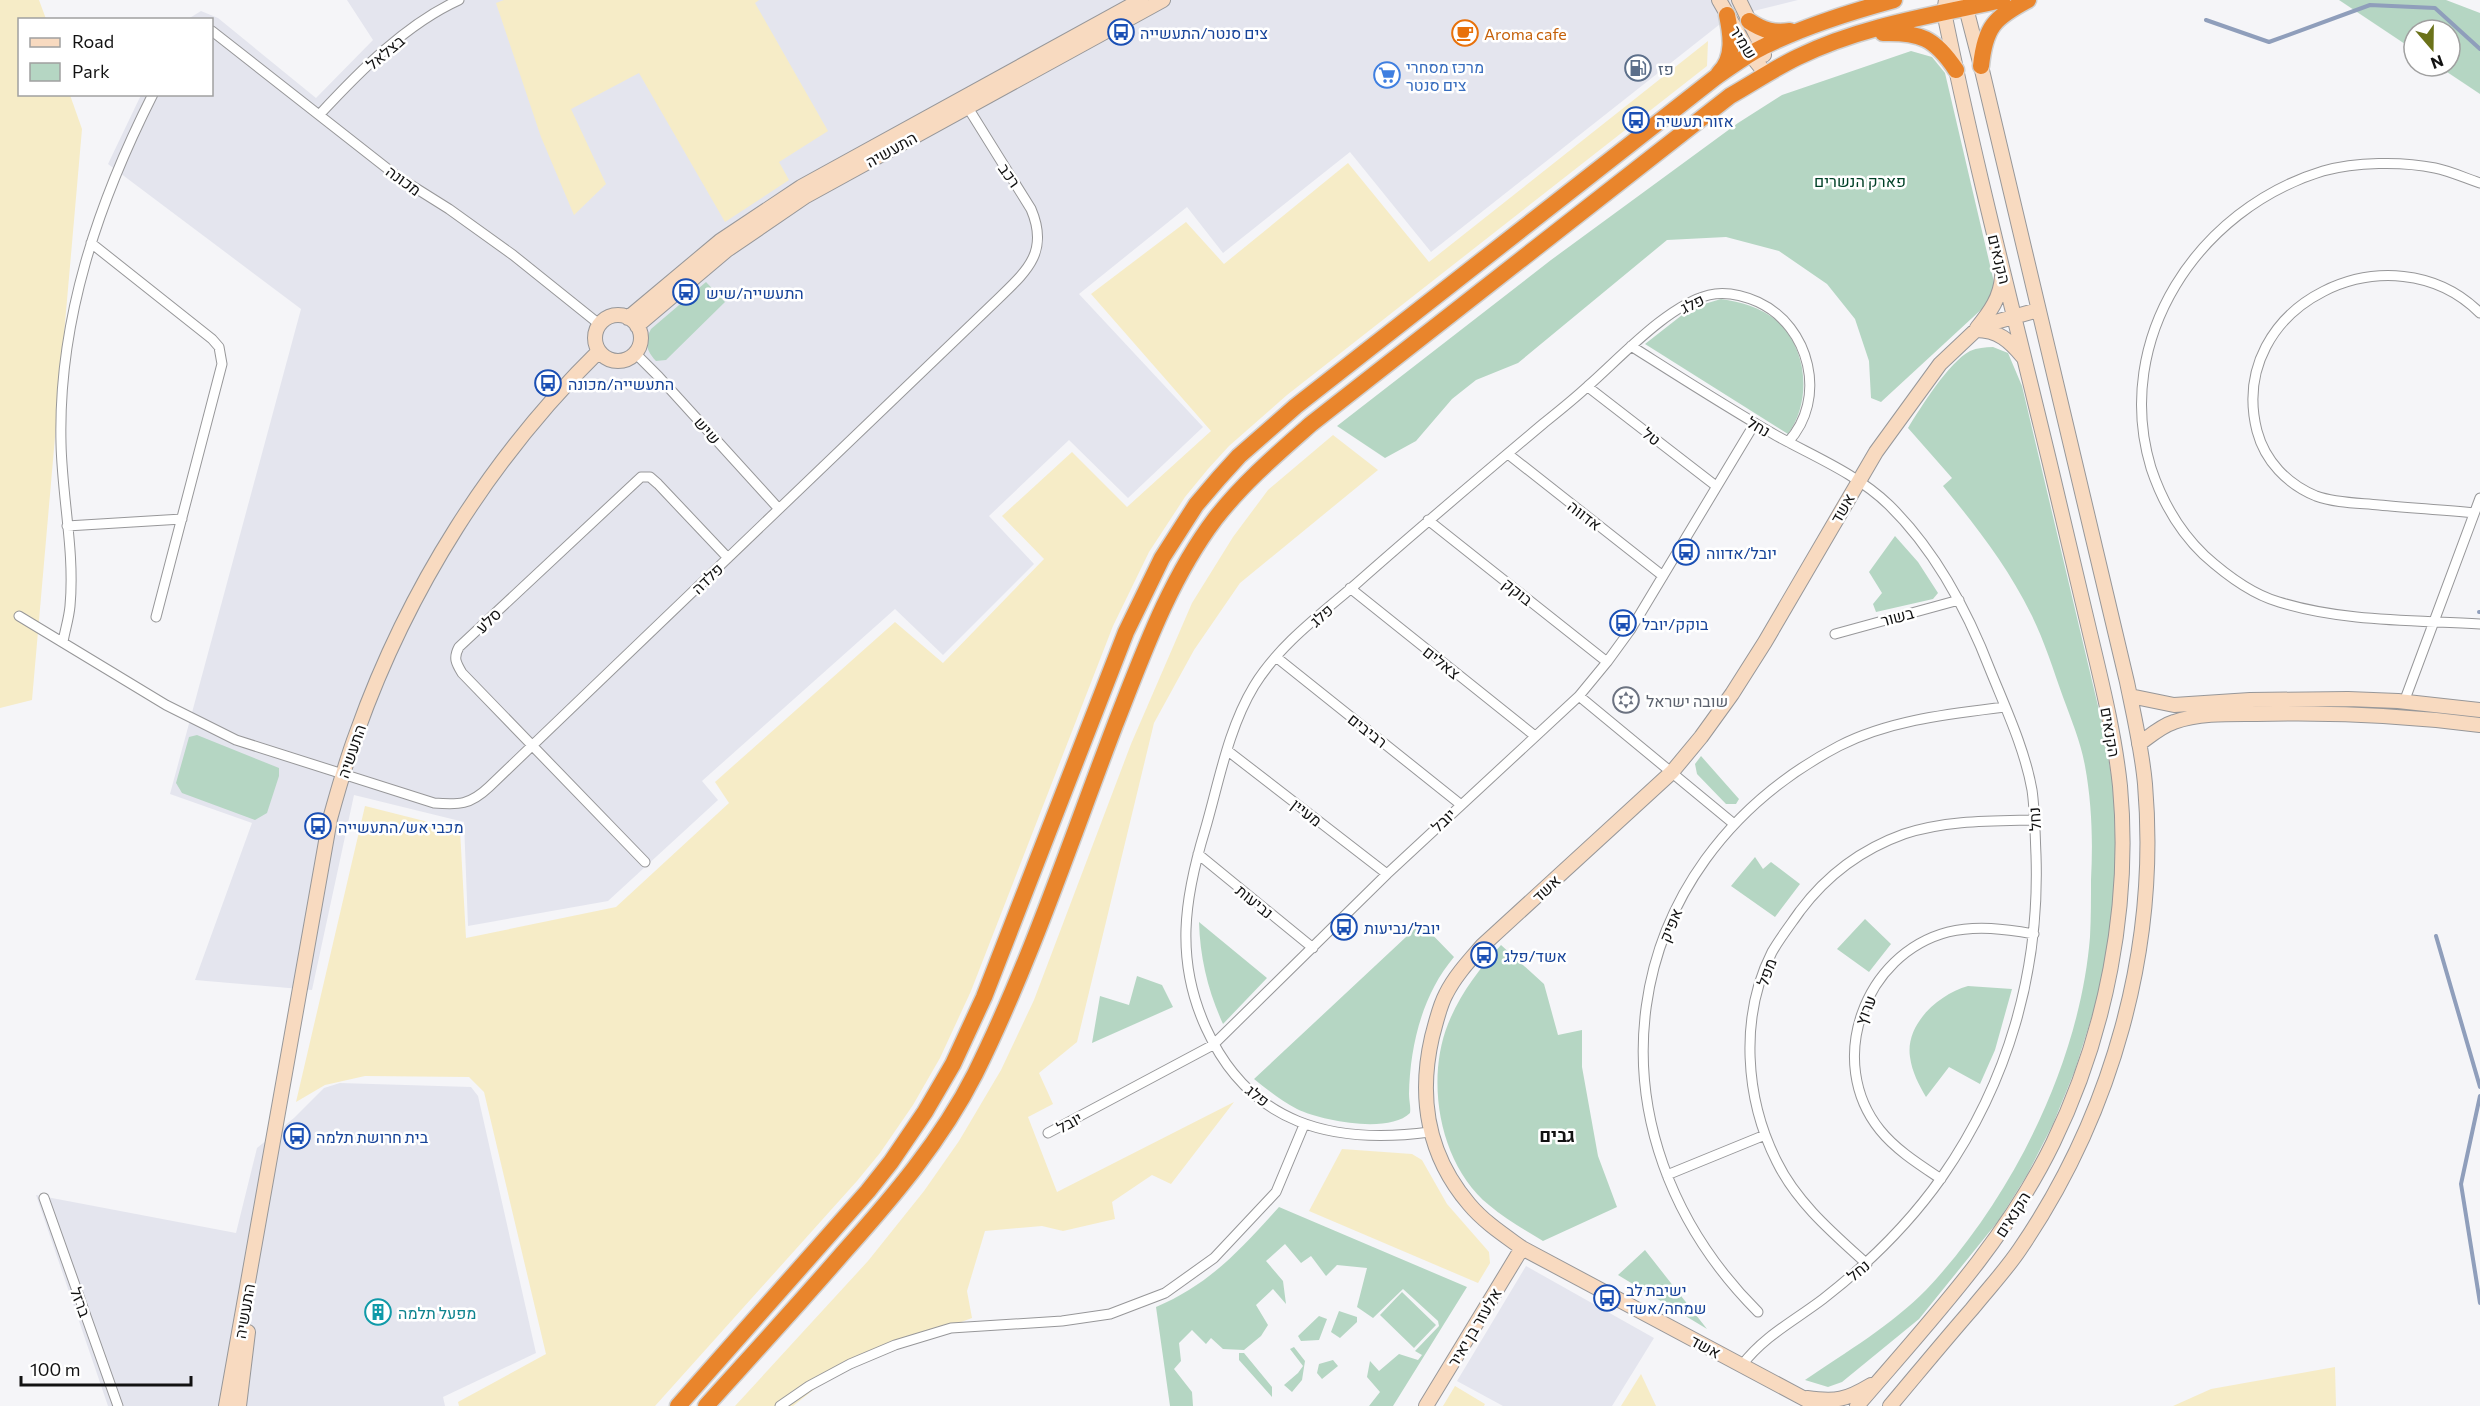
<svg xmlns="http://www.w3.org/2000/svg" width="2480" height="1406" font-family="Commissioner,Heebo,sans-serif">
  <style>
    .built { fill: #e4e5ee }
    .green { fill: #b5d6c3 }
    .sand { fill: #f6ecc7 }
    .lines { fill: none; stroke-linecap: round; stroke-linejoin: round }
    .stream { stroke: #8f9ebb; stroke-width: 4 }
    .street-casing { stroke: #979799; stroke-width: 11 }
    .secondary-casing { stroke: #979799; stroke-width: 16 }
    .highway-casing { stroke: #d0d0d0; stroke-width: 19 }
    .street { stroke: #fff; stroke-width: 9 }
    .secondary { stroke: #f8dac0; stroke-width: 14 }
    .highway { stroke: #e9852c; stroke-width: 16 }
    .labels { text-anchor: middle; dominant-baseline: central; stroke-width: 5; stroke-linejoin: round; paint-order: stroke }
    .transit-label { font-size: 16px; fill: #164399; stroke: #fff; text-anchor: start }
    .food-label { font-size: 16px; fill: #c56008; stroke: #fff; text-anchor: start }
    .street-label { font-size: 16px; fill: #121212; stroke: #fff }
    .shop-label { font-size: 16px; fill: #366cbe; stroke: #fff; text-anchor: start }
    .service-label { font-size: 16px; fill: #4e5e75; stroke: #fff; text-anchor: start }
    .park-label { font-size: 16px; fill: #004127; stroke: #fff }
    .worship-label { font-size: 16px; fill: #5b616d; stroke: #fff; text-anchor: start }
    .culture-label { font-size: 16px; fill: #0d838f; stroke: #fff; text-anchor: start }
    .neighbourhood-label { font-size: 18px; font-weight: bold; fill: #121212; stroke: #fff }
  </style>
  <rect width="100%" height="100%" fill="#f5f5f8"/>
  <path class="built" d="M347 0H1798L1729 17 1431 252 1350 152 1223 253 1187 207 1079 294 1203 427 1128 498 1069 440 989 516 1034 564 943 655 895 609 702 781 718 800 608 901 468 926 464 822 354 795 312 990 195 980 252 823 170 794 301 309 108 164 141 95 212 94V20L188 19 201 11 218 18 316 98 373 40Z
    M340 1083 471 1087 478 1096 536 1353 443 1397 445 1406H108L36 1195 236 1233 257 1148 294 1118 324 1088Z
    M1526 1266 1654 1338 1612 1406H1503L1457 1381Z"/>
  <path class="green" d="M2339 0H2446L2480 13V94L2438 66H2450V30H2414V50Z
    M1911 51 1932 57 1945 73 1997 295 1881 402 1871 398 1869 361 1855 319 1827 284 1779 251 1726 237 1667 240 1518 363 1476 380 1452 399 1416 441 1385 458 1337 426 1551 260 1738 123 1782 95Z
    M706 282 725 302 666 360 656 361C646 350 644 342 651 329Z
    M1721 299C1741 302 1760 307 1776 320 1808 348 1812 401 1788 434L1645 344 1691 308Z
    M1993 347 2008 353 2022 386 2103 727 2114 791 2116 879 2108 950 2097 1000 2075 1070 2053 1124 2027 1175 1999 1220 1919 1319 1842 1382 1828 1387 1805 1380C1845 1353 1893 1324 1926 1290 2012 1199 2080 1062 2090 937 2091 918 2091 899 2091 880 2093 842 2092 804 2085 766 2081 743 2071 719 2063 697 2053 669 2044 640 2031 614 2008 567 1976 526 1943 486L1952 478 1908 428C1921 407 1949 362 1970 351 1977 348 1985 347 1993 347Z
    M1895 536 1918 562 1938 593 1933 599 1876 612 1873 604 1882 593 1869 572Z
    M197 735 279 768V776L267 813 255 820 182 793 176 783 189 737Z
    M1701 756 1739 799 1736 804H1726L1697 774 1695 764Z
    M1755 857 1763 869 1771 862 1800 884 1775 917 1731 886Z
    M1865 919 1891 944 1869 972 1837 949Z
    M1199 922 1267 978 1223 1024C1208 991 1200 958 1199 922Z
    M1421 923 1454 957C1422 995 1410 1046 1409 1094 1409 1101 1411 1107 1410 1113 1389 1134 1322 1121 1297 1109 1281 1101 1268 1090 1254 1079Z
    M1501 945 1544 984 1558 1035 1582 1030V1067L1598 1156 1617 1207 1543 1241C1525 1230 1505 1219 1489 1205 1440 1165 1425 1082 1448 1024 1460 994 1479 969 1501 945Z
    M1137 976 1162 985 1173 1007 1092 1043 1100 996 1129 1005Z
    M1968 986 2012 989 1995 1050 1980 1084 1949 1067 1926 1097C1919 1085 1912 1072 1910 1057 1905 1024 1939 994 1968 986Z
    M1279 1207 1467 1287 1393 1406H1369L1380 1392 1367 1377 1370 1361 1379 1371 1399 1354 1418 1360 1422 1355 1415 1351 1439 1326 1438 1321 1403 1289 1373 1318 1357 1307 1367 1268 1337 1265 1326 1276 1311 1256 1301 1263 1285 1244 1266 1261 1283 1281 1286 1304 1273 1289 1256 1305 1268 1325 1261 1336 1244 1350 1223 1349 1211 1338 1206 1344 1192 1330 1179 1343 1181 1361 1174 1369 1192 1392 1193 1406H1170L1156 1307C1210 1284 1240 1250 1279 1207Z
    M1645 1250 1707 1329 1618 1275Z
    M1402 1292 1436 1325 1414 1348 1380 1315Z
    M1339 1311 1357 1317V1322L1340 1338 1331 1332Z
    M1319 1316 1327 1319 1319 1340 1301 1341 1298 1336Z
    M1294 1347 1305 1361 1302 1380 1292 1392 1284 1385 1298 1373 1303 1366 1290 1349Z
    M1239 1353H1244L1272 1387V1397L1239 1360Z
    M1333 1360 1338 1366 1322 1379 1317 1373 1319 1364Z"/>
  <path class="sand" d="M0 0H39L46 19 20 20V94L70 95 82 129 32 700 0 708Z
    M504 0H759L755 3 828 131 779 162 789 180 725 222 639 73 571 109 606 184 574 215 541 137 496 3Z
    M1708 41 1707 66 1287 395 1229 446 1208 469 1185 497 1149 552 1113 626 971 991 940 1058 913 1105 880 1153 857 1181 655 1406H459L458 1402 546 1354 484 1092 469 1077 365 1076 325 1085 296 1102 365 806 460 830 466 938 616 907 729 803 715 782 895 622 943 663 1044 559 1002 516 1072 452 1127 507 1211 431 1091 294 1186 222 1224 264 1348 163 1429 262Z
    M1333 435 1378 470 1240 583 1194 650 1154 723 1077 1042 1039 1073 1053 1104 1028 1117 1057 1192 1234 1102 1171 1184 1152 1175 1112 1202 1115 1219 1063 1231 1042 1226 985 1231 967 1291 972 1318 883 1351 822 1383 793 1406H735L868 1261 924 1191 959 1141 1001 1070 1034 1000 1131 744 1192 603 1233 537 1268 490Z
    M1342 1149 1412 1154 1422 1160 1447 1204 1489 1252 1490 1263 1478 1283 1309 1211Z
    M2335 1367 2336 1406H2173L2211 1389Z
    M1641 1374 1656 1406H1621Z
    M1455 1386 1485 1404 1484 1406H1443Z"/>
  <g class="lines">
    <path class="stream" d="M2206 20 2269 42 2370 5 2435 8 2480 49
      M2479 612H2480
      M2436 936 2480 1087
      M2480 1096 2461 1184 2480 1303"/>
    <g class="street-casing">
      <path id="street" d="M212 31 398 177 449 209 513 255 599 324
        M320 114C359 72 406 24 459 0
        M2480 183C2465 178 2450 171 2435 168 2402 161 2355 162 2323 171 2198 209 2112 339 2151 468 2162 501 2179 531 2204 555 2225 574 2251 594 2279 602 2343 622 2414 620 2480 624
        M91 243 212 339 219 347 222 364 156 617
        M1631 346C1680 377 1728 408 1777 436 1815 457 1857 474 1889 505 1935 550 1968 612 1991 672 2006 709 2025 750 2032 790 2035 811 2035 834 2036 855 2040 972 2008 1082 1942 1177 1909 1224 1868 1264 1823 1299 1794 1321 1764 1336 1742 1365
        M635 353 659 377 779 509
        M1588 387 1716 486
        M1508 454 1663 576
        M2474 513C2443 510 2411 508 2379 505 2359 503 2335 503 2316 496 2287 484 2265 461 2257 431 2225 304 2392 225 2480 313
        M1428 520 1607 662
        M67 526 182 519
        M1350 588 1535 736
        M19 616 166 705 236 740 434 803C459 805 470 805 489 787L999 298C1028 270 1049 251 1031 209L965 103
        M1835 634 1959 600
        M63 642C65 630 69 618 70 606 75 552 62 497 61 443 58 320 98 203 153 94
        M1276 657 1460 804
        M1579 696 1734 824
        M2404 702 2480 498
        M1228 751 1387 874
        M1198 854 1313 948
        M645 862 462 673C456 663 453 658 459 647L641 477H650L658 484 728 558
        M1430 1132C1333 1145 1250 1125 1206 1028 1175 960 1184 899 1205 830 1219 782 1228 729 1254 686 1279 645 1320 615 1356 584 1418 529 1481 476 1544 423 1559 411 1574 399 1588 386 1620 358 1668 305 1709 295 1726 291 1742 295 1758 302 1810 326 1828 399 1788 442
        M1048 1133 1213 1045 1387 874 1579 696 1607 662 1631 629 1755 423
        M1667 1175 1765 1135
        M1941 1179C1920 1165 1896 1150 1880 1130 1825 1062 1864 954 1948 932 1977 925 2005 929 2034 934
        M44 1198 118 1406
        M1867 1264C1834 1234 1797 1203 1777 1162 1745 1099 1739 1017 1772 952 1780 938 1791 924 1800 911 1827 875 1862 849 1904 834 1947 820 1991 821 2035 820
        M1758 1312C1579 1133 1612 865 1839 746 1890 720 1949 714 2005 707
        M780 1406 809 1386 850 1364 895 1345 951 1328 1062 1321 1110 1314 1165 1293 1214 1258 1276 1192 1304 1125"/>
    </g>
    <g class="secondary-casing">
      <path id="secondary" d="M1719 0 1750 54 1767 75
        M1739 0 1762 47 1764 55
        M595 338a23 23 0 1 1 46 0a23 23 0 1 1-46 0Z
        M628 318 720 241 801 187 1141 0
        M637 326 727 250 806 196 1163 0
        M1977 328C1990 312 2001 297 2002 276
        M1976 330C1998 330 2010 341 2023 357
        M2130 696 2174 705 2250 700 2348 699 2398 701 2480 710
        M2139 744C2150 736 2161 726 2174 722 2199 713 2230 714 2256 714 2331 712 2405 715 2480 725
        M1807 1398C1836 1402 1846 1400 1871 1385
        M226 1406 330 819C338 790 346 761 357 732 408 589 491 457 599 351
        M239 1406 248 1332
        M1426 1406 1522 1248
        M1818 1406 1522 1248C1504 1235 1484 1222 1469 1204 1428 1156 1418 1098 1432 1037 1436 1023 1439 1007 1446 994 1455 976 1469 961 1482 946L1672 772 1701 737 1732 694 1765 642 1876 452 1940 364 1976 330 1985 325 2038 310
        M1857 1406C1928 1323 2005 1242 2053 1143 2106 1034 2131 906 2120 786 2115 739 2104 692 2093 646 2079 586 2065 525 2050 464 2014 314 1975 164 1944 12L1946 0
        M1890 1406C1917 1374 1944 1341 1972 1309 1988 1289 2006 1270 2020 1249 2112 1114 2159 948 2145 784 2142 750 2134 716 2127 682L1981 66 1966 8 1960 0"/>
    </g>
    <g class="highway-casing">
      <path id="highway" d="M1749 21C1764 31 1774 33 1790 31
        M1883 33C1920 32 1935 38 1956 70
        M1981 66C1985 27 1994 18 2028 0
        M1719 73C1735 58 1731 34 1727 15
        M678 1406 868 1191 891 1162 925 1112 953 1064 984 997 1126 632 1162 558 1196 505 1219 478 1239 456 1296 406 1716 77C1731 67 1746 55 1763 47 1804 26 1850 12 1894 0
        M706 1406C752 1355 798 1305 843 1253 893 1197 941 1141 975 1074 1030 963 1071 840 1115 725 1143 654 1169 580 1215 519 1243 483 1277 454 1311 424L1730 96C1753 83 1775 68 1798 57 1861 26 1934 15 2002 0"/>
    </g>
    <use href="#street" class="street"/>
    <use href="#secondary" class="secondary"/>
    <use href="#highway" class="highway"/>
  </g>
  <defs>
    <g id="bus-ring" transform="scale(1.35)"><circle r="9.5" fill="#fff" stroke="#1a4fb4" stroke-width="1.5"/><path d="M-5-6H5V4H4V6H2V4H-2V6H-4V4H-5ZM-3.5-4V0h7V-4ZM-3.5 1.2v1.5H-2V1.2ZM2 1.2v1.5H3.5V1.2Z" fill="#1a4fb4"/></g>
    <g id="cafe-ring" transform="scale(1.35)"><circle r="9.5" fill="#fff" stroke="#e8710a" stroke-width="1.5"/><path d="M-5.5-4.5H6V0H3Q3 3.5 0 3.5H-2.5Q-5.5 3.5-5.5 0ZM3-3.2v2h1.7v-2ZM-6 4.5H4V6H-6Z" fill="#e8710a"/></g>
    <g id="fuel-ring" transform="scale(1.35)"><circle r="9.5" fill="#fff" stroke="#5c6f8a" stroke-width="1.5"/><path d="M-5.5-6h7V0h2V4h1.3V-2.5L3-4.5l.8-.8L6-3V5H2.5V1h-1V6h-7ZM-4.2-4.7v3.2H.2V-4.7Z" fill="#5c6f8a"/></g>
    <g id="supermarket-ring" transform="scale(1.35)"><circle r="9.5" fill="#fff" stroke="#3f7fe0" stroke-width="1.5"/><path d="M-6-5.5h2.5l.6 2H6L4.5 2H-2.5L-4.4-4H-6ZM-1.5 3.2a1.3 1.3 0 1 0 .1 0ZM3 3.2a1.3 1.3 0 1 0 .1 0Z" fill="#3f7fe0"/></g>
    <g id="synagogue-ring" transform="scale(1.35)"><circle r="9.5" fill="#fff" stroke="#6b7280" stroke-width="1.5"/><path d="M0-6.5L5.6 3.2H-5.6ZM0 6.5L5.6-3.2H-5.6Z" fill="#6b7280"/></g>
    <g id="building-ring" transform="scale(1.35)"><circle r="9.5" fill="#fff" stroke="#0f9aa8" stroke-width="1.5"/><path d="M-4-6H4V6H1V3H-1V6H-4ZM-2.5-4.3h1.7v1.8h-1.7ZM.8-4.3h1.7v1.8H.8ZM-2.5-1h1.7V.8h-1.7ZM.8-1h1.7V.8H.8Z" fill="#0f9aa8"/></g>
  </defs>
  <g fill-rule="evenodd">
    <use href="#bus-ring" x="1121" y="32"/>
    <use href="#cafe-ring" x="1465" y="33"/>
    <use href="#fuel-ring" x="1638" y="68"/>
    <use href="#supermarket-ring" x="1387" y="75"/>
    <use href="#bus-ring" x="1636" y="120"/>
    <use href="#bus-ring" x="686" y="292"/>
    <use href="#bus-ring" x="548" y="383"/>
    <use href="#bus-ring" x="1686" y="552"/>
    <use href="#bus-ring" x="1623" y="623"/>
    <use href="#synagogue-ring" x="1626" y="700"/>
    <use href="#bus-ring" x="318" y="826"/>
    <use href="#bus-ring" x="1344" y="927"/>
    <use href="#bus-ring" x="1484" y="955"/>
    <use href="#bus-ring" x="297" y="1136"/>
    <use href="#bus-ring" x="1607" y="1298"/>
    <use href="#building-ring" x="378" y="1312"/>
  </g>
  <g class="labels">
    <g class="transit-label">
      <text x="1140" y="32">צים סנטר/התעשייה</text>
      <text x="1656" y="120">אזור תעשיה</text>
      <text x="706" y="292">התעשייה/שיש</text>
      <text x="568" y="383">התעשייה/מכונה</text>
      <text x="1706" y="552">יובל/אדווה</text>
      <text x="1642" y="623">בוקק/יובל</text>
      <text x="338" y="826">מכבי אש/התעשייה</text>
      <text x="1364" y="927">יובל/נביעות</text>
      <text x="1504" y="955">אשד/פלג</text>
      <text x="316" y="1136">בית חרושת תלמה</text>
      <text x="1626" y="1289">ישיבת לב<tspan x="1626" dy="18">שמחה/אשד</tspan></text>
    </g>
    <g class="food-label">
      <text x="1484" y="33">Aroma cafe</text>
    </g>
    <g class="street-label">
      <text transform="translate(1744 42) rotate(58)">שמיר</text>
      <text transform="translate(385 52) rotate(-40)">בצלאל</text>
      <text transform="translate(891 149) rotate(-29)">התעשיה</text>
      <text transform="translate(1010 175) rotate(55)">רכב</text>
      <text transform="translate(404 180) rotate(36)">מכונה</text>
      <text transform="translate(2000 259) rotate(76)">הקנאים</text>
      <text transform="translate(1692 303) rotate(-26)">פלג</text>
      <text transform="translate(1759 426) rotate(30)">נחל</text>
      <text transform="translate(708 430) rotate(48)">שיש</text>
      <text transform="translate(1652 436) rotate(38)">טל</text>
      <text transform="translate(1842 508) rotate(-60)">אשד</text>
      <text transform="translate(1585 515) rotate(38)">אדווה</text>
      <text transform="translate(707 578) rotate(-44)">פלדה</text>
      <text transform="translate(1518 591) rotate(39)">בוקק</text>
      <text transform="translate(1321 615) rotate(-42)">פלג</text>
      <text transform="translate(1897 616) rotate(-15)">בשור</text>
      <text transform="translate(488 620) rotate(-43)">סלע</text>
      <text transform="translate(1442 662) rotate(39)">צאלים</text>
      <text transform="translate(1368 730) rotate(38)">רביבים</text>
      <text transform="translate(2111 732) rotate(80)">הקנאים</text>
      <text transform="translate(351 751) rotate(-71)">התעשיה</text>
      <text transform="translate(1307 812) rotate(38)">מעיין</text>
      <text transform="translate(2034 819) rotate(-94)">נחל</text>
      <text transform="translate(1443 820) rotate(-44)">יובל</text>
      <text transform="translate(1546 888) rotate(-43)">אשד</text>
      <text transform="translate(1255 901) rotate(39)">נביעות</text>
      <text transform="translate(1670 925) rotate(-67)">אפיק</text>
      <text transform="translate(1766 972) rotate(-70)">מפל</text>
      <text transform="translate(1865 1010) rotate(-68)">ערוץ</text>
      <text transform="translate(1258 1095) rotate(38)">פלג</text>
      <text transform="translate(1069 1122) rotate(-28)">יובל</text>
      <text transform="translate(2012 1214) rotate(-57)">הקנאים</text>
      <text transform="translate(1858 1270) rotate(-40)">נחל</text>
      <text transform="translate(81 1302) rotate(70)">ברזל</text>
      <text transform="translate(244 1311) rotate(-80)">התעשיה</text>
      <text transform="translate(1474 1327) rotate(-59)">אלעזר בן יאיר</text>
      <text transform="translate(1706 1346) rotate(28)">אשד</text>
    </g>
    <g class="shop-label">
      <text x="1406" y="66">מרכז מסחרי<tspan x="1406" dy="18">צים סנטר</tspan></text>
    </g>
    <g class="service-label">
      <text x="1658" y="68">פז</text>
    </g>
    <g class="park-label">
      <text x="1860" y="180">פארק הנשרים</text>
    </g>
    <g class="worship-label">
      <text x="1646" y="700">שובה ישראל</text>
    </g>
    <g class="culture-label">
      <text x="398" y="1312">מפעל תלמה</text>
    </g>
    <g class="neighbourhood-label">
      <text x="1557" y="1135">גבים</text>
    </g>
  </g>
  <rect x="18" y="18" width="195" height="78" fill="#ffffff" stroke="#a0a0a0" stroke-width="1.5"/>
  <rect x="30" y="38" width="30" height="9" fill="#f8dac0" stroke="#a0a0a0" stroke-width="1.5"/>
  <text x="72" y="48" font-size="18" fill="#121212">Road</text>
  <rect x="30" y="63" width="30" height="18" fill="#b5d6c3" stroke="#a0a0a0" stroke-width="1.5"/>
  <text x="72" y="78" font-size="18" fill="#121212">Park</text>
  <g transform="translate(2432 48) rotate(160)"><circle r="28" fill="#ffffff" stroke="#a0a0a0" stroke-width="1.5"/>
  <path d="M0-4.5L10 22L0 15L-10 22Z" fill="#6b721a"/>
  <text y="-9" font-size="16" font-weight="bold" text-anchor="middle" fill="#121212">N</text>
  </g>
  <path d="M21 1376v9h170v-9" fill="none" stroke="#121212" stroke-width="3"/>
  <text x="30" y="1376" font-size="18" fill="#121212" stroke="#ffffff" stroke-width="4.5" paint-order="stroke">100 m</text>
</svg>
